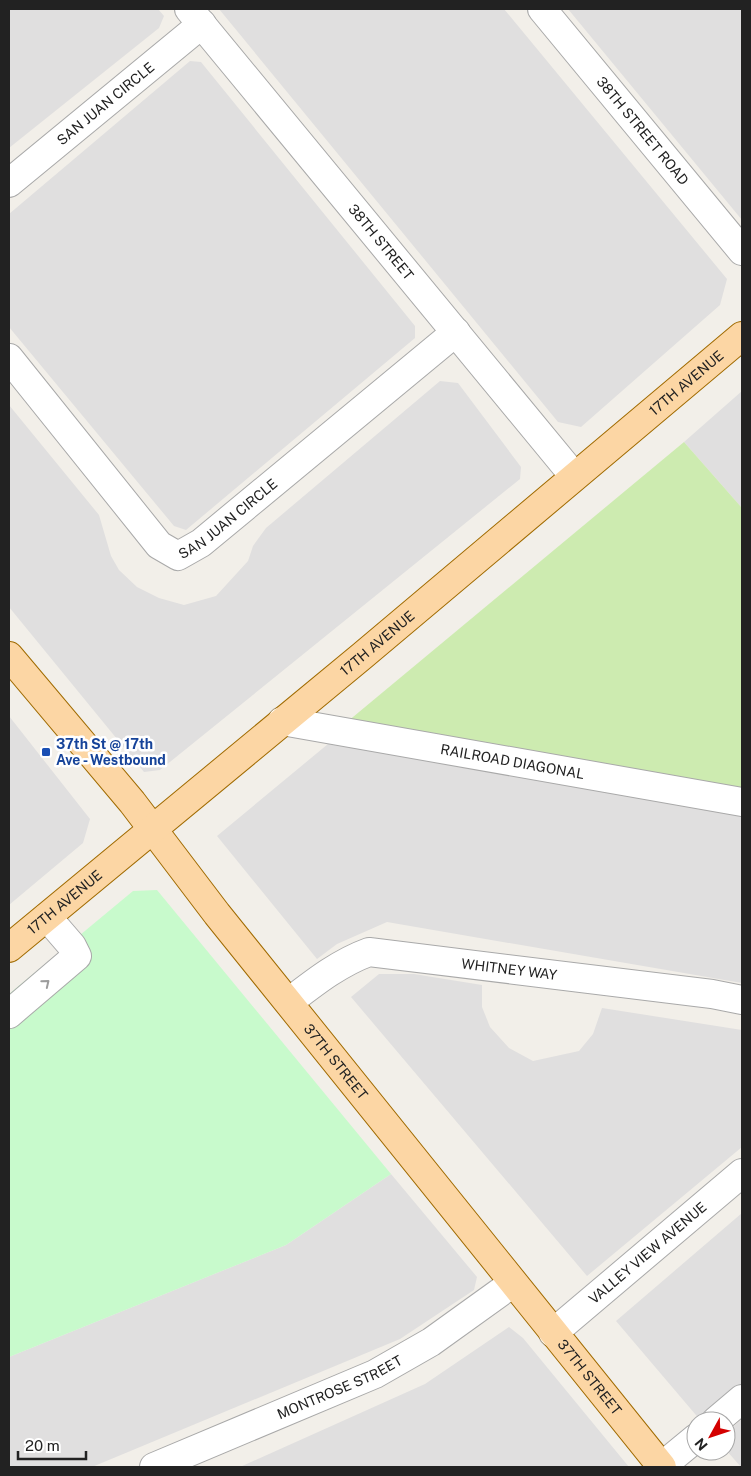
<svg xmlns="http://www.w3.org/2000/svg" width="751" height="1476" font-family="'Public Sans',sans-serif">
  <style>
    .residential { fill: #e0dfdf }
    .grass { fill: #cdebb0 }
    .park { fill: #c8facc }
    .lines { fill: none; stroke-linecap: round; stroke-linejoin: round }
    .minor-casing { stroke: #a9a9a9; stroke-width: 30 }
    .major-casing { stroke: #a06b00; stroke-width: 30 }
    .minor { stroke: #fff; stroke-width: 28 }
    .major { stroke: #fcd6a4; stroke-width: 28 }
    .oneway { stroke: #9c9c9c }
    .transit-dot { fill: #1a4fb4; stroke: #fff; stroke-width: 2 }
    .labels { text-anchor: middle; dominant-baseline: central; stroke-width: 5; stroke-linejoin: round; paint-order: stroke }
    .street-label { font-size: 14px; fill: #222; stroke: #fff }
    .transit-label { font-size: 14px; font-weight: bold; fill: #164399; stroke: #fff; text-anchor: start }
  </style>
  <rect width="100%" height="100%" fill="#f2efe9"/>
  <path class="residential" d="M9 9H158L164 16 159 28 9 148Z
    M219 9H504L727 279 720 305 581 427 558 422Z
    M568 9H742V220Z
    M190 61 201 62 415 326V338L186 530 174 526 9 327V214Z
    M440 381 458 383 521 467 520 479 160 770 144 772 9 607V405L99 515 111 556 119 570 137 587 159 598 184 605 216 596 248 561 253 546 266 528Z
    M742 391V508L684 442Z
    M9 716 90 819 83 843 9 905Z
    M334 739 742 811V983L387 922 337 944 317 959 217 836Z
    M379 974H414L482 985V1007L490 1027 509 1048 533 1061 579 1051 593 1034 602 1008 742 1030V1147L587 1276 351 997Z
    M391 1174 477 1277 474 1290 400 1339 92 1467H9V1357L286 1245Z
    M742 1213V1391L706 1421H701L616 1321Z
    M509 1327 523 1338 629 1467H240L425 1384Z
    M742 1419V1467H741L726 1450V1433Z"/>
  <path class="grass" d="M684 442 742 508V792L347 722Z"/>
  <path class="park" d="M157 890 391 1174 286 1245 9 1357V994L133 891Z"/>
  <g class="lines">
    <g class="minor-casing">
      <g id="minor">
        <path id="s1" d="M189 9 574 476"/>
        <path id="s2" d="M542 9 742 251"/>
        <path id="s3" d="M9 183 202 24"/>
        <path id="s4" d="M9 358 159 545 178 556 201 543 456 332"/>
        <path id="s5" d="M282 721 742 802"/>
        <path id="s6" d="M289 1002C315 982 339 963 369 952L712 994 742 1000"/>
        <path d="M9 1014 77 956 72 946 47 917"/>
        <path id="s7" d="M553 1333 742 1173"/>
        <path d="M716 1421 742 1399"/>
        <path d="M662 1466 696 1438"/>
        <path id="s8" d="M154 1467 375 1374 431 1342 513 1283"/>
      </g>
    </g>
    <g class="major-casing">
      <g id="major">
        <path id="s9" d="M9 656 132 802 217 914 662 1467"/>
        <path id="s10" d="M9 948 362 656 742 336"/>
      </g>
    </g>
    <use href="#minor" class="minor"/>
    <use href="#major" class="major"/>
  </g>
  <defs><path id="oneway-chevron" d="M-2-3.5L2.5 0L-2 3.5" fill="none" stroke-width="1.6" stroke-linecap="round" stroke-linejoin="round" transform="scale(1.25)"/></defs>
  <use class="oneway" href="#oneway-chevron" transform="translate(46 983) rotate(-39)"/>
  <rect class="transit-dot" x="41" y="747" width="10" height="10" rx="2.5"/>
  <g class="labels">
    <g class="street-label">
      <text stroke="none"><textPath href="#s3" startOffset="125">SAN JUAN CIRCLE</textPath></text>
      <text stroke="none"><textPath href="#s2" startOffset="158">38TH STREET ROAD</textPath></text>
      <text stroke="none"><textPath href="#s1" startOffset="302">38TH STREET</textPath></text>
      <text stroke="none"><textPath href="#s10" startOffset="882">17TH AVENUE</textPath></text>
      <text stroke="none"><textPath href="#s4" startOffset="324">SAN JUAN CIRCLE</textPath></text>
      <text stroke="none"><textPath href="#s10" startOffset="478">17TH AVENUE</textPath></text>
      <text stroke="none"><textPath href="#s5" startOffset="234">RAILROAD DIAGONAL</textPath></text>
      <text stroke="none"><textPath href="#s10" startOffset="72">17TH AVENUE</textPath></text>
      <text stroke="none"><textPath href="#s6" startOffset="236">WHITNEY WAY</textPath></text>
      <text stroke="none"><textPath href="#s9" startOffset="521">37TH STREET</textPath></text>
      <text stroke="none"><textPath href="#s7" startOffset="124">VALLEY VIEW AVENUE</textPath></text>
      <text stroke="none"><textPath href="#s9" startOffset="926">37TH STREET</textPath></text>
      <text stroke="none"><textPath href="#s8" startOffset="202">MONTROSE STREET</textPath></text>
    </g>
    <g class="transit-label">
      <text x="56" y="744">37th St @ 17th<tspan x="56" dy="16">Ave - Westbound</tspan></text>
    </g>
  </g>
  <rect width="751" height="1476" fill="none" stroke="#222222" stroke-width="20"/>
  <g transform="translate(711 1436) rotate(230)"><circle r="24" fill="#ffffff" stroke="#a7a7a7"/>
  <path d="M0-4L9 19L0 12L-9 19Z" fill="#d40000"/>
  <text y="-8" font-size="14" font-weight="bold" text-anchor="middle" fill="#222222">N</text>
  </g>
  <path d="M18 1451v8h68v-8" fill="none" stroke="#222222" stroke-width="2.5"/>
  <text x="25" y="1451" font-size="15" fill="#222222" stroke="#ffffff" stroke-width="4" paint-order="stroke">20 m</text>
</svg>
